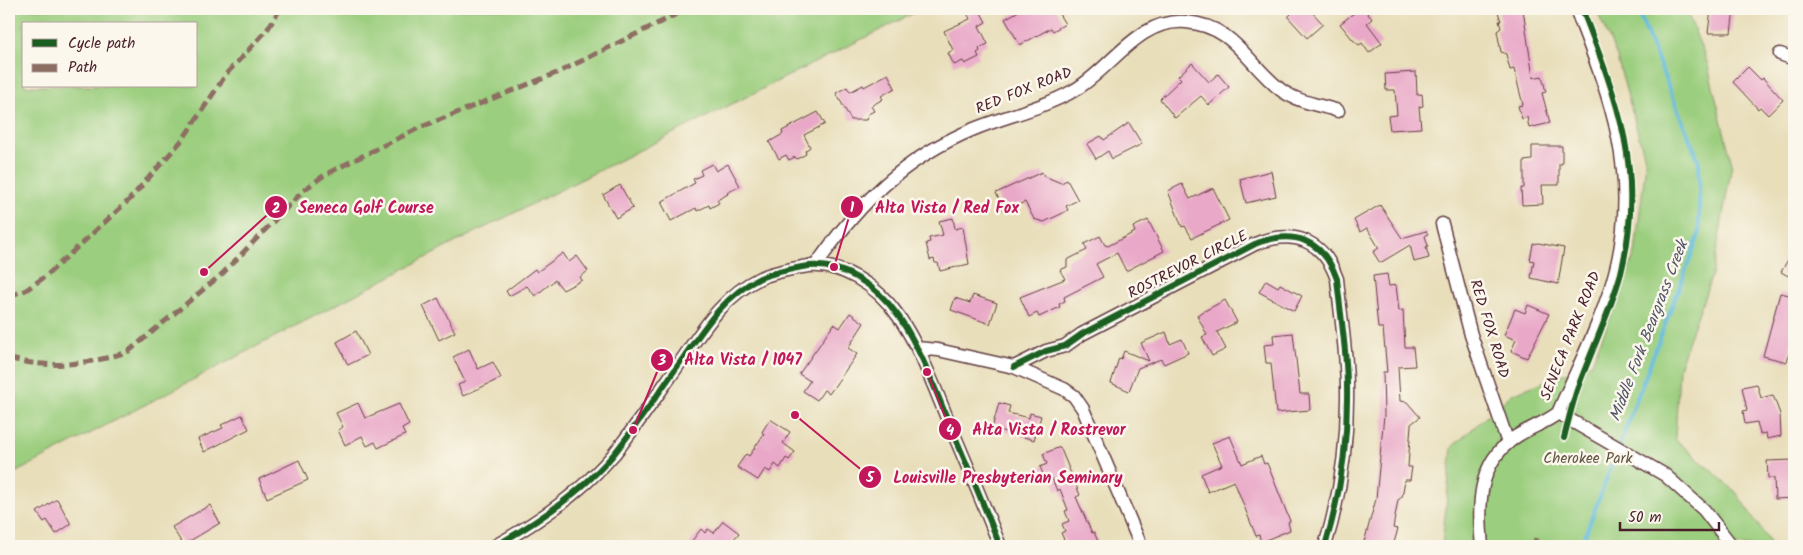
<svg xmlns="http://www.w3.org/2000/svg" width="1803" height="555" font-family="Kalam,sans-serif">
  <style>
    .green { fill: #9bce7e; stroke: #727654; fill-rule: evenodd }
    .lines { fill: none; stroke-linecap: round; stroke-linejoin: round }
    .stream { stroke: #60badd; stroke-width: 4 }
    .building { fill: #e9a8c8 }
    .minor-casing { stroke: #623c40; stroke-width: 15 }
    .minor { stroke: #fff; stroke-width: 12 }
    .quiet { stroke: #8d6e63; stroke-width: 5; stroke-dasharray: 10 5; stroke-linecap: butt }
    .cycleway-casing { stroke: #fbf7ec; stroke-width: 9 }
    .cycleway { stroke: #1b5e20; stroke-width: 6 }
    .labels { text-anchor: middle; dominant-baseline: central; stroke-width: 5; stroke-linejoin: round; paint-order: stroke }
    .street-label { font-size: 15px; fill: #4a1f2b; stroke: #fbf7ec }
    .park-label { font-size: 15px; fill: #625444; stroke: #fbf7ec }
    .water-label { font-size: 16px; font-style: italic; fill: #525569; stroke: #fbf7ec }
    .leader { fill: none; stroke: #c2185b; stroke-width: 2 }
    .callout-dot { fill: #c2185b; stroke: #fbf7ec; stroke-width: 2 }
    .mark-label { font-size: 15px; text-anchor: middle; font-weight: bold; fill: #fff }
    .callout-label { font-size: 16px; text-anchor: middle; font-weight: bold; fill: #c2185b; stroke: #fbf7ec; stroke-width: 5; stroke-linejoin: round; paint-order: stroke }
  </style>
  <rect width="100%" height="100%" fill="#fbf7ec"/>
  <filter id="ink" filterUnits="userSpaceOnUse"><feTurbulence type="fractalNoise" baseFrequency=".02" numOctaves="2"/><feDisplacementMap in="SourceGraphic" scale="10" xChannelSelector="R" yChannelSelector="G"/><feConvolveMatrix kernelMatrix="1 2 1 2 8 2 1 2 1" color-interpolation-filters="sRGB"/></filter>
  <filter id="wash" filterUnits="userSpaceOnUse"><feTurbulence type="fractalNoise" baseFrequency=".0096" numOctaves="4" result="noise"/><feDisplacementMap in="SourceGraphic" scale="20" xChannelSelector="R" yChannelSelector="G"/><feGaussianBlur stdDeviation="1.12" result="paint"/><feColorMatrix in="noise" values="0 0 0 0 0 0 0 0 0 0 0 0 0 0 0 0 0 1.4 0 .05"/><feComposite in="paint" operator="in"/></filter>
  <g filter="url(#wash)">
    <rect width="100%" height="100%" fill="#e8deba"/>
    <path class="green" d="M9 9H922L456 242 9 476ZM24 24H196V86H24Z
      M1596 9H1686L1707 62 1732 164 1713 272 1679 368 1675 439 1736 492 1772 546H1442L1452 447 1512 394 1592 363 1635 253 1646 162 1616 54Z"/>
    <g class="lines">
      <path class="stream" d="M1581 546 1699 235V162L1637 9"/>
    </g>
    <g id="blocks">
      <path class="building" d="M965 9H979L986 22 979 26 988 44 979 48 980 51 977 53 979 57 965 64 963 61 954 65 948 53 953 50 944 31 970 19Z
        M1022 9H1056L1065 24 1053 31 1051 28 1020 45 1005 19Z
        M1287 9H1309L1323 24 1307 38 1288 17 1291 14Z
        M1359 9H1364L1372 19 1367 23 1382 43 1369 53 1362 43 1359 45 1353 40 1340 24Z
        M1497 9H1523L1533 78 1542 76 1546 92 1542 93 1550 123 1529 128 1527 117 1522 119 1518 106 1523 105 1514 69 1510 70 1506 54 1501 52 1497 31 1501 28 1499 21H1501Z
        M1711 9H1734L1731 33H1708Z
        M1192 63 1209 82 1218 74 1229 87 1209 105 1201 96 1175 118 1160 99 1181 79 1178 76Z
        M1748 67 1761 80 1763 78 1783 100 1768 115 1760 107 1758 109 1733 82Z
        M1416 72 1417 95 1422 94 1423 106 1419 107 1421 128 1390 130 1388 116 1397 115 1395 90H1386L1385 74Z
        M888 74 895 88 881 96 883 99 871 106 874 111 868 114 866 120H851L836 93 847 87 850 92 863 85 864 87Z
        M818 112 825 124 804 135 810 147 805 151 806 154 797 159 795 157 789 160 786 155 779 159 769 142 783 134 782 131Z
        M1129 123 1142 144 1112 159 1108 151 1096 159 1087 144 1101 136 1104 140Z
        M1532 146H1562V164H1559V185H1542L1543 204 1522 205 1521 188H1524V161L1532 160Z
        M712 164 716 171 728 164 740 186 727 193 728 194 717 200 719 203 710 208 709 205 697 211 696 208 671 221 661 202 695 183 693 179 702 175 700 170Z
        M1271 171 1276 196 1246 203 1240 179Z
        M1042 172 1044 176 1061 183 1067 180 1078 200 1066 206 1068 210 1061 214 1044 222 1034 219 1025 202 1004 211 996 193Z
        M1182 184 1190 199 1213 188 1229 220 1192 238 1185 226 1182 227 1168 191Z
        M620 185 633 208 616 218 603 195Z
        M1380 205 1402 238 1426 231 1428 234 1425 236 1428 246 1426 247 1429 258 1414 262 1410 245 1380 263 1373 252 1379 248 1367 228 1360 232 1354 220Z
        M953 218 955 229 963 227 969 264 940 271 938 263H935L934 259 930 260 926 243 930 242 929 238 943 235 939 221Z
        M1148 220 1164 251 1126 271 1117 253 1096 264 1103 277 1064 297 1065 301 1059 304 1060 307 1039 317 1037 313 1029 317 1020 297 1065 279 1060 270 1067 267V260L1087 250 1084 244 1100 236 1105 245 1108 246 1135 232 1133 227Z
        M1538 243 1564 248 1558 284 1531 278 1534 261 1530 260 1533 244Z
        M1794 249V279L1781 272Z
        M563 253 569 262 577 256 588 271 580 277 582 280 563 290 555 280 535 296 527 286 509 296 506 291 535 269 537 272Z
        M1387 274 1389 286 1396 285 1399 311 1403 310 1405 347H1413L1415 366 1398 367 1400 401 1407 402 1420 417 1411 424 1408 467H1412L1410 480H1405L1402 497 1398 500 1393 528 1398 529 1393 546H1363L1376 499 1384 415 1383 372H1387L1383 328H1378L1373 276Z
        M1266 280 1278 287 1280 284 1302 296 1294 311 1259 292Z
        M1780 293 1794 296V333L1787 362 1763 356Z
        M973 295 997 303 990 324 951 310 955 298 970 303Z
        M438 298 455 332 439 340 423 306Z
        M1225 300 1237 322 1217 332 1226 349 1212 356 1202 337 1207 335 1197 315Z
        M1528 305 1549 314 1527 358 1511 351 1516 340 1504 335 1515 309 1525 313Z
        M850 313 864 323 848 348 857 354 829 394 824 390 817 400 803 391 810 381 799 374 834 324 840 328Z
        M356 331 368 355 348 365 337 342Z
        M1166 332 1170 344 1182 339 1188 353 1164 364 1161 359 1138 368 1129 391 1111 383 1119 358 1121 359 1124 351 1149 361 1141 343Z
        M1293 333 1300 394H1309L1310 410 1276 413 1271 363H1266L1264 345 1274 344 1273 335Z
        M469 349 478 369 493 362 501 378 463 396 458 385 465 382 453 357Z
        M1757 384 1761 398 1773 395 1780 414 1781 436 1767 439 1766 433 1760 434 1757 422 1745 424 1743 411 1747 410 1742 387Z
        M358 403 365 418 399 404 409 425 402 429 405 435 378 448 375 442 367 446 362 436 345 445 338 430 343 427 336 413Z
        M999 403 1010 406 1008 413 1029 418 1030 413 1041 416 1034 440 992 428Z
        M242 415 249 429 204 452 198 439 223 428 221 425Z
        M770 419 790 432 783 443 795 452 789 460 786 458 780 468 775 464 770 472 765 469 758 480 737 467 746 454 749 456 764 434 762 432Z
        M1230 436 1242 464 1261 456 1264 464 1267 463 1290 521 1288 522 1290 530 1261 542 1259 535 1256 536 1234 481 1208 492 1201 474 1222 465 1212 443Z
        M1060 447 1080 495 1076 497 1092 533 1094 532 1100 546H1067L1061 533 1065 531 1062 524 1069 521 1065 511 1068 510 1060 489 1057 491 1051 476 1045 478 1040 467 1047 464 1043 454Z
        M299 460 308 480 267 498 259 479Z
        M1794 460V498L1775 499 1774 478H1768L1767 461Z
        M57 499 71 524 56 534 47 520 44 522 37 512Z
        M210 505 220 523 183 545 172 527Z
        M723 521 739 533 728 546H688L701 529 705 533 708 529 714 533Z"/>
    </g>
  </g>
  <g filter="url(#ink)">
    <use href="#blocks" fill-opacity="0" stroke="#623c40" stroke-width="1"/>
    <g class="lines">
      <g class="minor-casing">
        <path id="minor" d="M1780 54 1794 59
          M1442 224 1471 335 1508 443
          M816 265C859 203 904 158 974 129 1006 116 1043 108 1073 91 1111 70 1137 18 1186 22 1235 26 1247 64 1281 90 1297 102 1320 105 1338 111
          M917 348 938 350 1014 367 1064 389 1074 396 1083 409 1141 546
          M1014 367 1046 351 1065 346 1082 334 1255 244C1293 229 1323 239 1337 279 1341 319 1348 360 1347 400 1347 449 1339 500 1325 546
          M1558 413 1665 475 1704 510 1732 546
          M495 546C538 522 582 492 614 454 637 425 658 394 679 364 702 331 723 296 760 278 774 272 788 270 802 267 840 260 878 286 899 317 920 348 933 384 947 418 965 460 983 503 1000 546
          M1482 546C1478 506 1477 464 1514 438 1528 428 1544 424 1558 413 1578 366 1603 320 1616 269 1640 173 1610 97 1576 9"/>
      </g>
      <use href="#minor" class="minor"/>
      <path class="quiet" d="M9 296 26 290 46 276 129 200 183 139 227 73 267 30 280 9
        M9 358C45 370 93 364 129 351L222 274 305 189 326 174 419 128 559 72 687 9
        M1534 546 1536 538"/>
      <g class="cycleway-casing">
        <path id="cycleway" d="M1014 367 1046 351 1065 346 1082 334 1255 244C1293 229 1323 239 1337 279 1341 319 1348 360 1347 400 1347 449 1339 500 1325 546
          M1564 438C1568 422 1572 405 1577 390 1591 351 1610 313 1621 273 1646 173 1618 101 1582 9
          M495 546C538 522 582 492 614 454 637 425 658 394 679 364 702 331 723 296 760 278 774 272 788 270 802 267 840 260 878 286 899 317 920 348 933 384 947 418 965 460 983 503 1000 546"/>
      </g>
      <use href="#cycleway" class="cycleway"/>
    </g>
  </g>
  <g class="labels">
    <g class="street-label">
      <text transform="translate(1024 91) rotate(-22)">RED FOX ROAD</text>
      <text transform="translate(1188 265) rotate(-27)">ROSTREVOR CIRCLE</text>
      <text transform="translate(1489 329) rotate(73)">RED FOX ROAD</text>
      <text transform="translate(1571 336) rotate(-68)">SENECA PARK ROAD</text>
    </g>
    <g class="park-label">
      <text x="1588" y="459">Cherokee Park</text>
    </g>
    <g class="water-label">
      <text transform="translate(1649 331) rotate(-69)">Middle Fork Beargrass Creek</text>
    </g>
  </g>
  <path class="leader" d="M834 267L852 207M204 272L276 207M633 430L662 360M927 372L950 429M795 415L870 477"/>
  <g class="callout-dot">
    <circle cx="834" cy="267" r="5"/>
    <circle cx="204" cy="272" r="5"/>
    <circle cx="633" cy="430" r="5"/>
    <circle cx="927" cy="372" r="5"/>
    <circle cx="795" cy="415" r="5"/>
    <circle cx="852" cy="207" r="12"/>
    <circle cx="276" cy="207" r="12"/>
    <circle cx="662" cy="360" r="12"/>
    <circle cx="950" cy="429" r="12"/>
    <circle cx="870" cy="477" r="12"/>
  </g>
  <g class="mark-label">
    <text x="852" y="212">1</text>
    <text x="276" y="213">2</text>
    <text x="662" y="365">3</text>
    <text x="950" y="435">4</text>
    <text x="870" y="482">5</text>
  </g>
  <g class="callout-label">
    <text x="947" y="213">Alta Vista / Red Fox</text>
    <text x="366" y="213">Seneca Golf Course</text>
    <text x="743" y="365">Alta Vista / 1047</text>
    <text x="1049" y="435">Alta Vista / Rostrevor</text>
    <text x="1008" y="483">Louisville Presbyterian Seminary</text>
  </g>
  <rect width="1803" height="555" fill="none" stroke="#fbf7ec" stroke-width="30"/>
  <rect x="22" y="22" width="175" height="65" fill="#fbf7ec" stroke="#b4a19f"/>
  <rect x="32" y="39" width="25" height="8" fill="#1b5e20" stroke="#b4a19f"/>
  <text x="68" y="48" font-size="15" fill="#4a1f2b">Cycle path</text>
  <rect x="32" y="64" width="25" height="8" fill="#8d6e63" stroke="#b4a19f"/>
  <text x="68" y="72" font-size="15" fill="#4a1f2b">Path</text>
  <path d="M1620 522v8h99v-8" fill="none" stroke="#4a1f2b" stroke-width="2.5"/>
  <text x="1628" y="522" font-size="15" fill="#4a1f2b" stroke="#fbf7ec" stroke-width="4" paint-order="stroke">50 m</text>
</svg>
